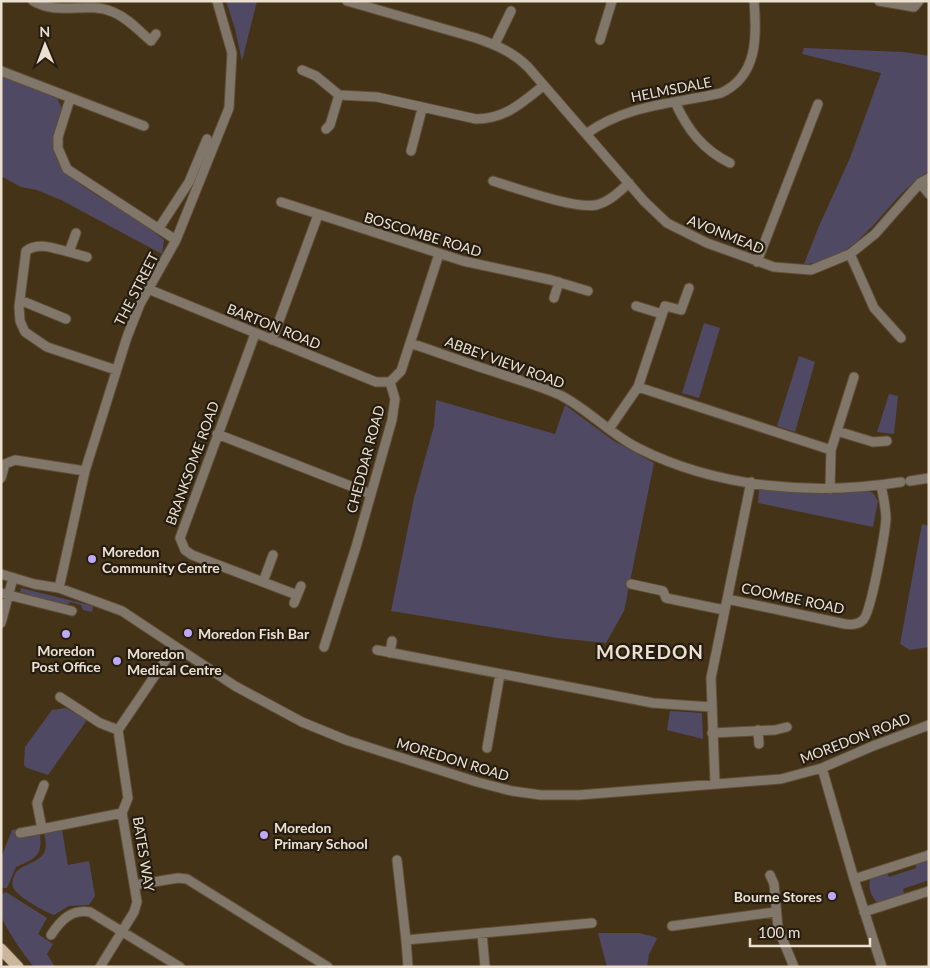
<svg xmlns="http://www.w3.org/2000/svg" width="930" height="968" font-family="Lato,sans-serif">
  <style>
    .green { fill: #504964 }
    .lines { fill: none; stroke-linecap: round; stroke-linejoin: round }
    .minor-casing { stroke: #604f35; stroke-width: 11 }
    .major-casing { stroke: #604f35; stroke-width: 13 }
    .minor { stroke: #80776a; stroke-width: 9 }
    .major { stroke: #c9b69c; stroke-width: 11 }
    .poi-dot { fill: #bda9f5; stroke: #251d11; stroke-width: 2 }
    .labels { text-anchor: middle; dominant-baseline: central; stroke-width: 4.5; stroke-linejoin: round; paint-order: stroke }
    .street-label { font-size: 14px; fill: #ece0d0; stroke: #251d11 }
    .poi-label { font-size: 14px; font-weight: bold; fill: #ece0d0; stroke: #251d11; text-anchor: start }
    .district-label { font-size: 19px; font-weight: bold; letter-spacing: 1px; fill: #ece0d0; stroke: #251d11 }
  </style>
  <rect width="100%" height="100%" fill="#453317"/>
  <path class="green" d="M226 1H257L242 61 235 29Z
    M804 48 904 52 929 56V171C885 197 862 263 804 264L819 226 850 158 881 73 802 54Z
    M3 76 57 98 62 108C55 126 49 146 59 164 68 181 118 207 136 219 146 225 155 233 164 240L162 254 61 200 37 190 21 187 1 176V77Z
    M704 323 720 328 699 398 682 393Z
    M799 356 815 362 795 432 777 426Z
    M889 394 898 396 894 434 877 432Z
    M436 400 555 434 565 405 614 441 654 463 624 611 606 643 557 638 391 611 414 498 434 426Z
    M764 488 830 494 868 491 873 493 878 501 873 527 758 503 759 490Z
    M922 524 929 526V647L910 650 900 644Z
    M21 588 93 606 92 612 83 610 81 605 71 602 66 605 26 597 27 594 20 592Z
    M66 708 87 720 48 775 27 768 24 765 25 747 52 710Z
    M670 711 702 713 703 739 667 730Z
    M18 829 20 838 40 834C43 857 34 859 16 867L7 888H1V858L12 830Z
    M62 830 68 865 89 861 95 896 89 905 69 906 54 915C45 912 16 896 13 887 11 882 14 876 16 872 31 859 52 862 44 834Z
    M929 858V880L903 889 905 896 879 904C871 898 867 886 871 876L886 871 889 877 916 868 915 862Z
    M6 892 47 918 38 934 53 944 47 954 55 967H34C25 956 7 931 2 918 0 911 1 901 1 894Z
    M598 933H639L655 937 657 939 649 954 647 967H607Z"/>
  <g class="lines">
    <g class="minor-casing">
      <path id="minor" d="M33 1C58 16 87 1 113 12 128 18 139 31 151 41L156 34
        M347 1 476 38C496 45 513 52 528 67L644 201 667 223 707 243 774 267 811 270 850 254 875 234 920 183 929 178
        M879 1 914 7 919 1
        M600 40 612 1
        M495 44 511 11
        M302 70 316 76 339 95 377 97 476 119C505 119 522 103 543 86
        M1 71 144 126
        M70 99 58 137V148L67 169 176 240
        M675 102C687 129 703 150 730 163
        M326 129 330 125 339 95
        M586 134C627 104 674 104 721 93 758 76 757 36 754 1
        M411 151 422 109
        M493 181C516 188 574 209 596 205 609 202 619 192 629 183
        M920 183 929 194
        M281 202 463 261 551 280 588 291
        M159 228 189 182 207 139
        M76 233 69 252C56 249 38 241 26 251L19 307 20 321 25 332 47 347 116 370
        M69 252 87 257
        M850 254 874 308 901 338
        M757 262 818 104
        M148 289 376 382H390
        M554 298 559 282
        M20 300 66 319
        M636 306 662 314
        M255 334 180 538 185 550 192 555 297 595
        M272 340 318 215
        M410 343C437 352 464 362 492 371 515 379 538 385 560 395 588 409 610 434 638 448 717 488 814 496 901 482
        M638 387 831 450 830 489
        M609 429 638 387 665 306 681 310 689 288
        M837 431 873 442 887 441
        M217 434 371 494
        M831 450 854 377
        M1 478 5 464 15 460 85 471
        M910 481 929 478
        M1 574 34 584 59 588 122 611 235 686 302 722 346 740 477 782 512 791 541 795H579L781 779 822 768 873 746 929 725
        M263 582 273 555
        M631 584 663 591 666 598 724 610
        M59 588 85 471 127 337 140 304 176 240 229 108 232 53 217 1
        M1 593 72 611
        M727 599 845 624C852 625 858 625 863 620 871 613 885 533 886 519 886 508 883 496 881 485
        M294 603 301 586
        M1 623 13 578
        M324 647 356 547 392 420 395 399 390 382 401 371 439 254
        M377 650 653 703 711 707
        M390 653 392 641
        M60 697 100 723 118 730
        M758 730 759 744
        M712 733 775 730 787 727
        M487 748 500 674
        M822 768 854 879 882 967
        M715 783 711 678 751 482
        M44 785 37 803 42 829 122 813
        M20 833 42 829
        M397 860 406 940
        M770 875 774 884 778 928 794 967
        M854 879 929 855
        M135 885 178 878 187 879 328 967
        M864 912 929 891
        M672 926 775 912
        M482 933 485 967
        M51 935C61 920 71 909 90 912L180 967
        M100 967 134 912 137 902 122 813 128 798 118 730 175 646
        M408 967 406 940 592 923"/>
    </g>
    <g class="major-casing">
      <path id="major" d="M1 949 18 967"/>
    </g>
    <use href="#minor" class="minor"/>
    <use href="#major" class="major"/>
  </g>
  <g class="poi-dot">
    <circle cx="92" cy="559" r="5"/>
    <circle cx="188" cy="633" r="5"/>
    <circle cx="66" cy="634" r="5"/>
    <circle cx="117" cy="661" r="5"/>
    <circle cx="264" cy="835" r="5"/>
    <circle cx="832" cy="896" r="5"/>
  </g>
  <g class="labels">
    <g class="street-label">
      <text transform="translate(671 89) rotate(-11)">HELMSDALE</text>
      <text transform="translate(423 234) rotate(17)">BOSCOMBE ROAD</text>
      <text transform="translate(726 234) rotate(22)">AVONMEAD</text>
      <text transform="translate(136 289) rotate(-63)">THE STREET</text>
      <text transform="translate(274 326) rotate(22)">BARTON ROAD</text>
      <text transform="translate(505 362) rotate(20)">ABBEY VIEW ROAD</text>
      <text transform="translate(365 459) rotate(-75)">CHEDDAR ROAD</text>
      <text transform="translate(192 463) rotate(-70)">BRANKSOME ROAD</text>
      <text transform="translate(793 598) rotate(12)">COOMBE ROAD</text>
      <text transform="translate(855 738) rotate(-21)">MOREDON ROAD</text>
      <text transform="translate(453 759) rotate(17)">MOREDON ROAD</text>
      <text transform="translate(144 854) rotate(81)">BATES WAY</text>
    </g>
    <g class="poi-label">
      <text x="102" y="551">Moredon<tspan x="102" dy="16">Community Centre</tspan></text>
      <text x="198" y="633">Moredon Fish Bar</text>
      <text x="66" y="650" text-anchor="middle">Moredon<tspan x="66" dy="16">Post Office</tspan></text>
      <text x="127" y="653">Moredon<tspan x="127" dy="16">Medical Centre</tspan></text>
      <text x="274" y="827">Moredon<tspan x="274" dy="16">Primary School</tspan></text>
      <text x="822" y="896" text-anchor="end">Bourne Stores</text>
    </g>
    <g class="district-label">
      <text x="650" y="651">MOREDON</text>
    </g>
  </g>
  <rect width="930" height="968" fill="none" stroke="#ece0d0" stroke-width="5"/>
  <g transform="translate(45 45) rotate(359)" stroke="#251d11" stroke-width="4" paint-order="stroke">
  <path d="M0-4L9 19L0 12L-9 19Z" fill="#ece0d0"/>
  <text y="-8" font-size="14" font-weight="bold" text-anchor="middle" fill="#ece0d0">N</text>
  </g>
  <path d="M750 938v8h120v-8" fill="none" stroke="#ece0d0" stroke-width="2.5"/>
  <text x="758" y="938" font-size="15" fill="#ece0d0" stroke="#251d11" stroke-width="4" paint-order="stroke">100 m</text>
</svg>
